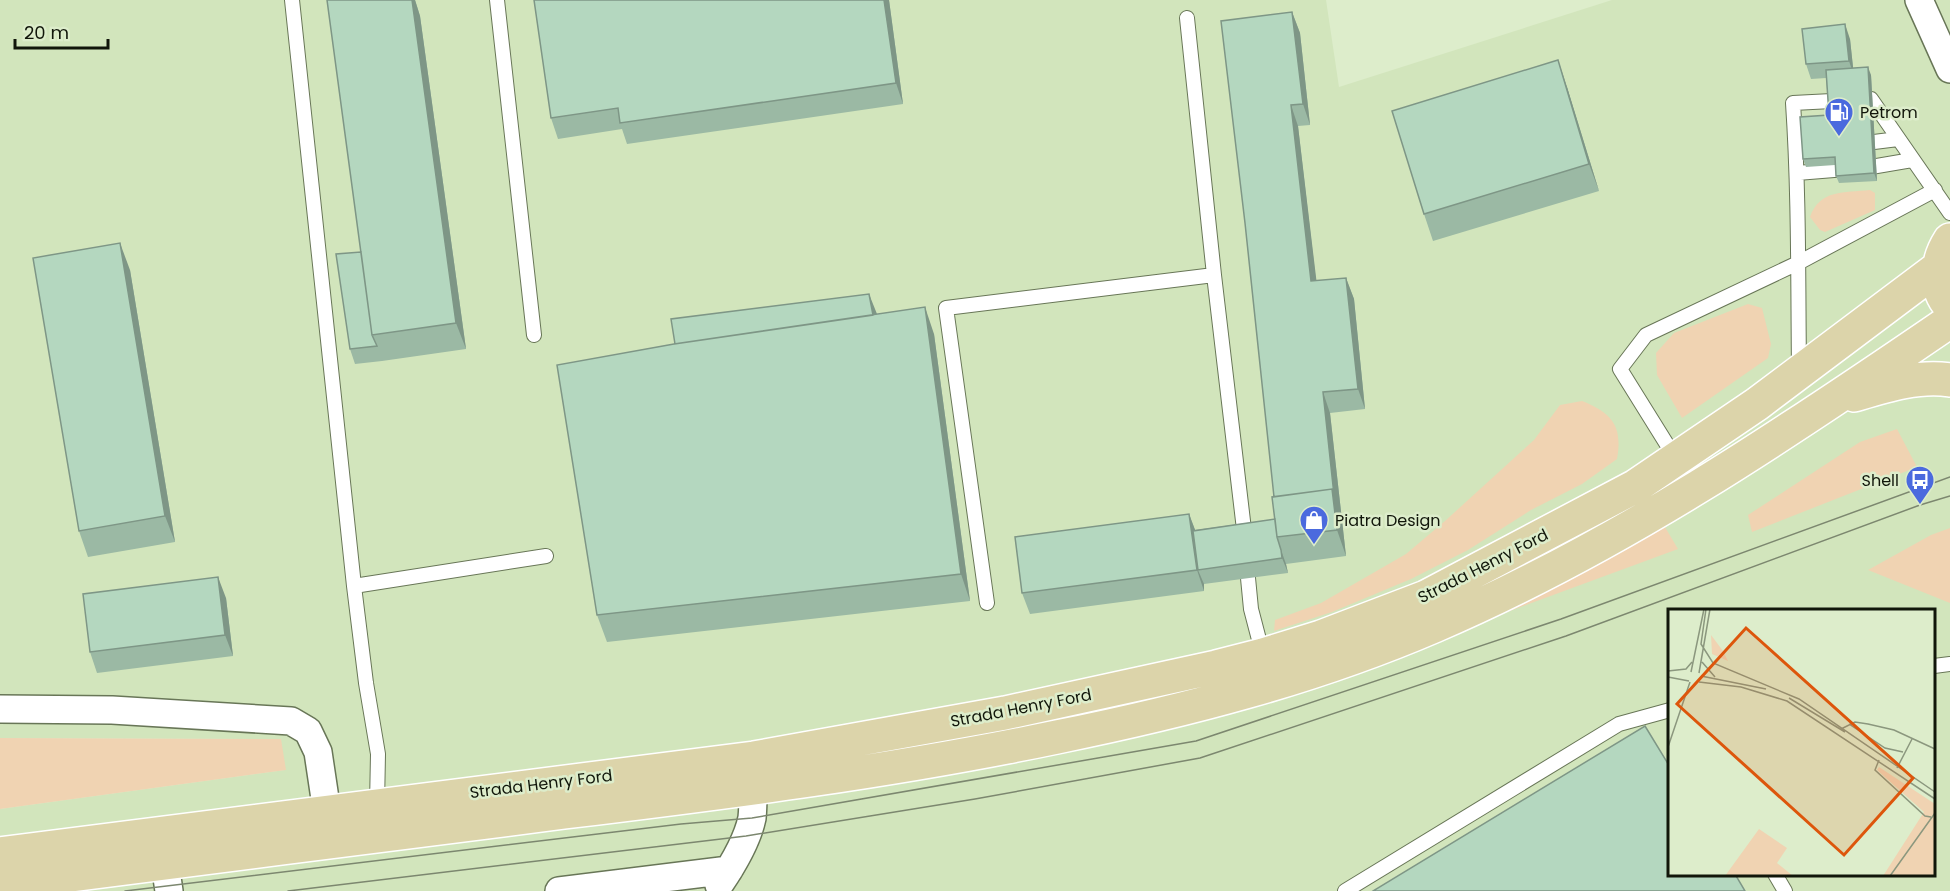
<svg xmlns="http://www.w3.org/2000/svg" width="1950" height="891" font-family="Poppins,sans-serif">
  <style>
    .built { fill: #d2e5bc; fill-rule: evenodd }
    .green { fill: #f0d3b2 }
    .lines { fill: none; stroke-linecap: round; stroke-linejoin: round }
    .service-casing { stroke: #687657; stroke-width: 16 }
    .minor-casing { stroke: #687657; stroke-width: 30 }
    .primary-casing { stroke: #fff; stroke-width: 36 }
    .service { stroke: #fff; stroke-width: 14 }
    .minor { stroke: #fff; stroke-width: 27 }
    .primary { stroke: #dcd4aa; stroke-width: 33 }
    .tram { stroke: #7c876f; stroke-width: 1.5 }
    .wall { fill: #9bb9a4 }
    .shaded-wall { fill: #7e9686 }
    .building { fill: #b4d7bf; stroke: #7e9686; stroke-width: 1.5 }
    .labels { text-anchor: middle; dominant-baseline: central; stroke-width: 5; stroke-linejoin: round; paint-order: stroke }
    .poi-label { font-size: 16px; fill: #11160a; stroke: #ddedcb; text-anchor: start }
    .street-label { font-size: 16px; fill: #11160a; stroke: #ddedcb }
    .inset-road { fill: none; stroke: #8b977e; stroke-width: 1.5 }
    .view { fill: #dd560c; fill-opacity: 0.15; stroke: #dd560c; stroke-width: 3 }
    .inset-edge { fill: none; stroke: #11160a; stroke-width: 3 }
  </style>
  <rect width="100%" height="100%" fill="#ddedcb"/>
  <path class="built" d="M0 0H1326L1339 87 1612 0H1950V891H0V809L285 770 280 739 0 738ZM1670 610H1934V874H1670Z"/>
  <path class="green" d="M1870 190 1875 193V210L1825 232 1820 230 1810 217C1820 189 1844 193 1870 190Z
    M1748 304 1762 308 1771 344 1768 358 1682 418 1657 375 1656 353 1674 333Z
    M1582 401C1612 413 1623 426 1617 459L1582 484 1531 510 1468 550 1411 579 1332 612 1274 631 1275 620 1321 603 1406 554 1445 521 1534 440 1560 405Z
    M1897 429 1917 467 1752 532 1748 515 1860 442Z
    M1665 527 1678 549 1464 628Z
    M1950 528V603L1868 570 1931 535Z
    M0 738 281 739 286 770 0 809Z"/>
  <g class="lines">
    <g class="service-casing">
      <path id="service" d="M292 0 354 586 366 683 378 754 377 805
        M497 0 534 335
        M1187 18 1214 275 1245 538
        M1858 144 1898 139
        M1797 173 1871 167 1912 160
        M1799 370C1798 281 1799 192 1793 103L1871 99 1950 213
        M1676 459 1620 369 1646 335 1798 263 1935 190
        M1248 578 1251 609 1263 655
        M354 586 546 556
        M987 603 946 308 1214 275
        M1934 666 1950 664
        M1775 874 1785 891
        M1345 891 1619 724 1670 710"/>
    </g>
    <g class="minor-casing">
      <path id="minor" d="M1919 0 1950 69
        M0 709 112 710 291 721 308 731 318 752 327 812
        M165 864 169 891
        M719 885C732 866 747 842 752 818 753 809 753 799 753 790
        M559 891 729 870"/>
    </g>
    <g class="primary-casing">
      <path id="primary" d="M1950 240C1937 260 1933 287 1950 306
        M1854 395C1884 386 1918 375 1950 380
        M0 854 754 758 1005 713 1216 667 1263 655 1321 637 1426 597 1636 486 1757 404 1938 268
        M0 884C188 861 377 835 565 812 730 792 894 771 1057 737 1185 711 1313 678 1434 626 1618 547 1785 434 1950 321"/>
    </g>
    <use href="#service" class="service"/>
    <use href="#minor" class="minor"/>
    <use href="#primary" class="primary"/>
    <path class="tram" d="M125 891 681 824 752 818 1196 741 1561 619 1950 477
      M288 891 746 836 975 799 1200 758 1566 636 1920 505 1950 496"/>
  </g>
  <path class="wall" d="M327 0H415L420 16 466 349 382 361 355 364 350 349 361 252Z
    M534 0H889L903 104 627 144 622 129 558 139 551 118Z
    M1292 12 1300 33 1310 125 1298 126 1316 281 1346 278 1354 299 1365 409 1330 413 1346 556 1286 564 1288 573 1204 584V591L1030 614 1022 593 1189 514 1195 530 1275 519 1274 497 1245 223Z
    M1850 39 1853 68 1871 75 1877 181 1839 183 1836 176 1835 165 1806 167 1803 159 1829 115 1826 78 1811 79 1806 64Z
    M1567 87 1599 191 1433 241 1424 214Z
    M130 270 175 542 88 557 79 531Z
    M877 315 934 334 970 601 607 642 597 615 675 344Z
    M226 598 233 656 97 673 90 652Z"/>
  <path class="shaded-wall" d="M412 0H415L420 16 466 349 456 323Z
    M884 0H889L903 104 896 83Z
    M1292 12 1300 33 1310 125 1303 104Z
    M1845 24 1850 39 1854 76 1849 61Z
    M1558 60 1567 87 1599 191 1589 164Z
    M1868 67 1871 75 1877 181 1874 173Z
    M1291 105 1298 126 1319 302 1311 281Z
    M120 243 130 270 175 542 165 516Z
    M1346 278 1354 299 1365 409 1358 389Z
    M869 294 877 314 874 322Z
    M925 307 934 334 970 601 961 574Z
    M1323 392 1330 413 1346 556 1337 530 1332 489Z
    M1189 514 1197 535 1198 570 1204 584V591L1197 570Z
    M1281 550 1286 564 1288 573 1282 558Z
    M218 577 226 598 233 656 225 635Z"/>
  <path class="building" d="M327 0H412L456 323 372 335Z
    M534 0H884L896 83 620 123 618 108 551 118Z
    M1292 12 1303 104 1291 105 1311 281 1346 278 1358 389 1323 392 1334 495 1332 489 1274 497 1245 223 1221 21Z
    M1845 24 1849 61 1806 64 1802 29Z
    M1558 60 1589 164 1424 214 1392 111Z
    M1868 67 1874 173 1836 176 1835 157 1803 159 1800 117 1829 115 1826 70Z
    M120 243 165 516 79 531 33 258Z
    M361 252 372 335 377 346 350 349 336 254Z
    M869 294 873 315 675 344 671 319Z
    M925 307 961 574 597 615 557 365 674 344Z
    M1332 489 1337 530 1277 537 1272 497Z
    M1189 514 1197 570 1022 593 1015 537Z
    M1275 519 1277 537 1281 550 1282 558 1198 570 1193 531Z
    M218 577 225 635 90 652 83 594Z
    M1645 726 1670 767V874H1735L1745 891H1373Z"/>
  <defs>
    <g id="fuel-pin" transform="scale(1.5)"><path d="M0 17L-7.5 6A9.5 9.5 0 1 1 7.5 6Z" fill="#4b6ade" stroke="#ddedcb"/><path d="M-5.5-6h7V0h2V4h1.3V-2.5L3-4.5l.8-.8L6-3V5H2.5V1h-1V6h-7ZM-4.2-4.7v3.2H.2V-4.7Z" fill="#fff"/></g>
    <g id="bus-pin" transform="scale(1.5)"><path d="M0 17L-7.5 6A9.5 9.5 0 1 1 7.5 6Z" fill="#4b6ade" stroke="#ddedcb"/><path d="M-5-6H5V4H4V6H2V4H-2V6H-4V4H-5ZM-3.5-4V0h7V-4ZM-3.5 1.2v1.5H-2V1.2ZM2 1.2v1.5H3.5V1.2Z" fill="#fff"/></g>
    <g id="shop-pin" transform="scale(1.5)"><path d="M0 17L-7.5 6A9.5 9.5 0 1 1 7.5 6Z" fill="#4b6ade" stroke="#ddedcb"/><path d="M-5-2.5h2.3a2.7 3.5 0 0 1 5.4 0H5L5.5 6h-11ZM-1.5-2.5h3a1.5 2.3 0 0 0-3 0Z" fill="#fff"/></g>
  </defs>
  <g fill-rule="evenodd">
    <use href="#fuel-pin" x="1839" y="112"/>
    <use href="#bus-pin" x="1920" y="480"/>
    <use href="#shop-pin" x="1314" y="520"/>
  </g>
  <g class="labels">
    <g class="poi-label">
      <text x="1860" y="112">Petrom</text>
      <text x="1899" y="480" text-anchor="end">Shell</text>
      <text x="1335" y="520">Piatra Design</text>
    </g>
    <g class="street-label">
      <text transform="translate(1483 566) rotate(-27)">Strada Henry Ford</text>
      <text transform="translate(1021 708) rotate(-11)">Strada Henry Ford</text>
      <text transform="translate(541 784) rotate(-7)">Strada Henry Ford</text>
    </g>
  </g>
  <g transform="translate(1668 609)">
    <rect width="267" height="267" fill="#ddedcb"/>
    <path d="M43 26 55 42 60 52 44 45ZM211 158 267 195V267H215L256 203 209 161ZM91 220 119 239 109 254 125 267H57Z" fill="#f0d3b2"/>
    <path class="inset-road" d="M38 0 33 35 45 54 131 90 267 183M34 53 47 68M0 62 18 60 24 53M23 63 36 0M31 64 42 0M33 67 98 80M0 68 21 72M31 73 73 78 119 92 267 190M121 89 177 123M181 115 217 139 235 143M173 120 187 113 200 115 226 121 267 140M0 138 22 73M211 151 207 161 257 207 263 208M229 159 244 130M222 267 267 204"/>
    <path class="view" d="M78 19 245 169 176 246 9 95Z"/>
    <rect width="267" height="267" class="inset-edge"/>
  </g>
  <path d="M15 39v9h93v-9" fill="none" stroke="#11160a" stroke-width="3"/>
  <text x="24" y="39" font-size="18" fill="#11160a" stroke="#ddedcb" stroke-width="4.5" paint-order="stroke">20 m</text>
</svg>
